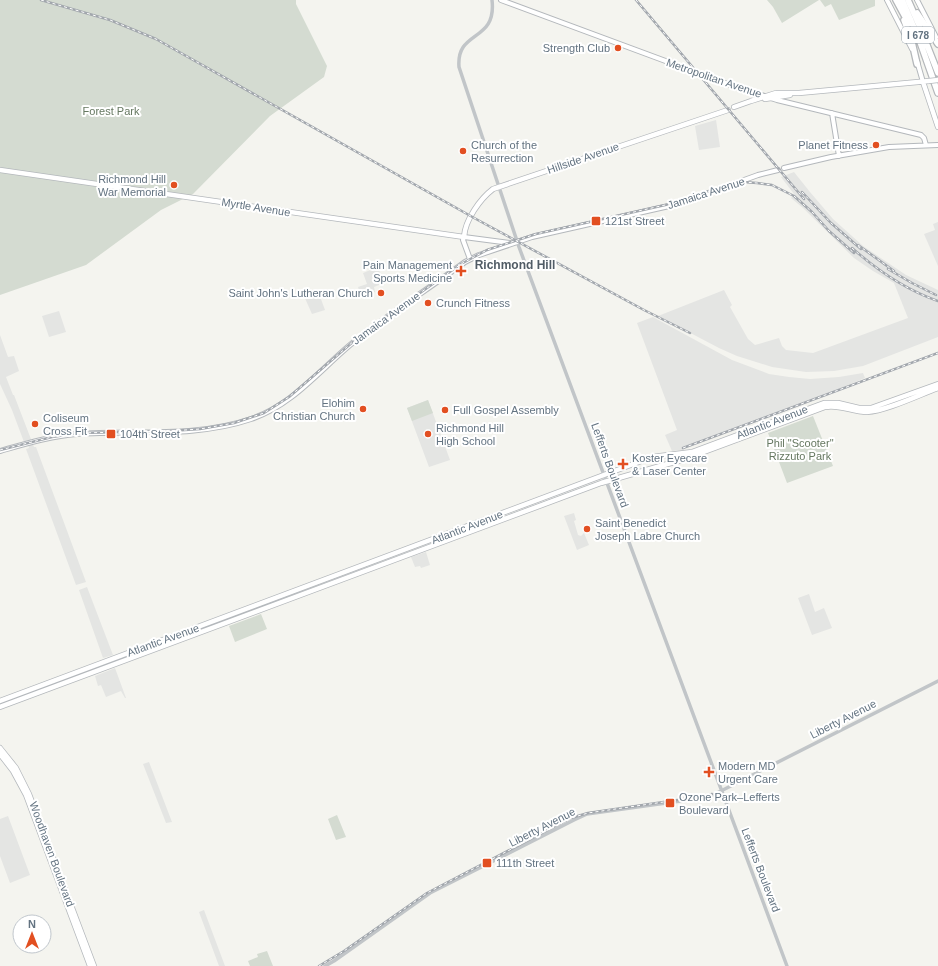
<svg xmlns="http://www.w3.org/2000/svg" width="938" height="966" font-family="Helvetica,sans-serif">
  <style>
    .built { fill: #e4e5e3 }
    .green { fill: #d4dbd1 }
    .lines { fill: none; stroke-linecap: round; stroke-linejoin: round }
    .secondary-casing { stroke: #b4b8bc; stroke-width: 6 }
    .primary-casing { stroke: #b4b8bc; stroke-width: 6 }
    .motorway-casing { stroke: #b4b7ba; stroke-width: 8 }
    .tertiary { stroke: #c1c5c8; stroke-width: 3.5 }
    .secondary { stroke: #fff; stroke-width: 4 }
    .primary { stroke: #fff; stroke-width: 4.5 }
    .motorway { stroke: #fff; stroke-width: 5.5 }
    .rail-casing { stroke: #a2a7ad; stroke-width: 2.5 }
    .rail { stroke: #fff; stroke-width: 1; stroke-dasharray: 3; stroke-linecap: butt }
    .primary-bridge-casing { stroke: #b4b8bc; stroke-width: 6; stroke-linecap: butt }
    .primary-bridge { stroke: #fff; stroke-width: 4.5 }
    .poi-dot { fill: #e24f21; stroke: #fff; stroke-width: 1.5 }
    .labels { text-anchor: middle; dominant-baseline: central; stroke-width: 4; stroke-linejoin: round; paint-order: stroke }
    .shield { fill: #fff; stroke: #929da7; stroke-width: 1 }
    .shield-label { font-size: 10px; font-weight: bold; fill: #637381 }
    .poi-label { font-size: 11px; fill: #637381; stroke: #fff; text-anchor: start }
    .street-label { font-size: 11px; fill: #637381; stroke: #fff }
    .park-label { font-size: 11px; fill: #667861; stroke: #fff }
    .neighbourhood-label { font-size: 12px; font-weight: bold; fill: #515c66; stroke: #fff }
  </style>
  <rect width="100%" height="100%" fill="#f4f4ef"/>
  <path class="built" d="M716 120 720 147 699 150 695 126Z
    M794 172 810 192 833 219 863 246 906 275 938 290V337L863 366 834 371 806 372 772 367 737 356 719 348 658 316 724 290 732 305 730 307 748 339 755 345 779 338 782 346 786 350 813 353 908 318 894 283 873 271 854 258 803 208 791 198 794 194 781 177Z
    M938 222V266L924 234 935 230 933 224Z
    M378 267 384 283 374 287 375 292 361 297 358 287 367 284 363 273Z
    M318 291 325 310 312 314 304 296Z
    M59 311 66 332 49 337 42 316Z
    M653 317 732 360 769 374 789 377 810 379 839 377 863 373 865 378 797 406 684 447H683L684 450 672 451 665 435 677 430 637 323Z
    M0 335 8 357 14 356 19 371 6 377 13 395H14L34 447H36L86 582 76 585 26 449 29 448 27 441 24 442 12 410 0 384Z
    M428 400 450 460 429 467 407 408Z
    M574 513 576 520 574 521 578 535 581 536 584 533 589 545 577 550 564 516Z
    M426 552 430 565 421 568 420 566 415 567 411 557Z
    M87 587 113 655 103 658 79 590Z
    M809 594 815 612 824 608 832 628 812 635 798 598Z
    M115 668 126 698H125L121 691 106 697 101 685 98 686 95 676Z
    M149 762 172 822 166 823 143 764Z
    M8 816 30 875 10 883 0 856V819Z
    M204 910 225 966H219L199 912Z"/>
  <path class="green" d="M0 0H296V4L327 66 324 77 270 116 193 194 161 210 86 265 0 295Z
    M767 0H819L782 23 773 7Z
    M820 0H875V6L839 20 831 4 825 7Z
    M428 400 433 413 412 421 407 408Z
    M813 416 833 466 787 483 768 433Z
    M261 614 267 629 235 642 229 626Z
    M337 815 346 837 336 840 328 819Z
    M267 951 273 966H250L248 961 258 957 257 954Z"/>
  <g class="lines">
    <g class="secondary-casing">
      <path id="secondary" d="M501 0 733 86 777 100 921 135 924 138 926 145
        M887 0 912 49
        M917 0 936 37
        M917 61 923 82
        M832 113 839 156
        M784 168 831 157 889 147 938 145
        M470 259 463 240 464 237 510 243
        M0 451C25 444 51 436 77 434 135 430 195 438 251 419 291 406 319 371 350 345 387 315 427 290 465 262L479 255 532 237 678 204 758 175 778 170"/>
    </g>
    <g class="primary-casing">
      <path id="primary" d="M923 82 938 127
        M765 99 790 95
        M734 107 751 101 776 93H799L929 81
        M0 170 464 237C465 220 480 199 493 189L728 110
        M0 701 652 457 692 452 824 403H838L859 408H871L938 384
        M0 707 601 483 685 459 825 407C840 404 852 412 867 412 886 411 919 395 938 388
        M0 748 16 768 29 794 94 966
        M0 754 13 771 26 795 90 966"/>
    </g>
    <g class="motorway-casing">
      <path id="motorway" d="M896 0 909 24
        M902 0 919 39 938 93
        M908 0 919 25 938 73
        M917 13 938 44
        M904 20 912 42 917 64"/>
    </g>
    <path class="tertiary" d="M492 0C497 43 456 29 459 67L519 247 787 966
      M325 966 334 961 430 893 574 820 587 814 695 799 713 795 938 681"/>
    <use href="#secondary" class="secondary"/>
    <use href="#primary" class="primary"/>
    <use href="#motorway" class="motorway"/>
    <g class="rail-casing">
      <path id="rail" d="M41 0 110 20 156 39 476 219 644 310 690 333
        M636 0 804 199
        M802 192 831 223 861 249
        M858 245 894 271
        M852 248C877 270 906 290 938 301
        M888 269 912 283 936 295
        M683 448 938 353
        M0 450 52 437 79 433 170 431 200 429 234 423 264 413 289 397 362 334 461 264 487 250 536 234 674 203 724 186 743 182 757 183 772 185 794 196 812 212 829 231 854 253
        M319 966 344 951 427 893 571 818 588 813 698 797 712 794"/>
    </g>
    <use href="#rail" class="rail"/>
    <g class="primary-bridge-casing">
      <path id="primary-bridge" d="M929 81 938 80"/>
    </g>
    <use href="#primary-bridge" class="primary-bridge"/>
  </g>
  <g class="poi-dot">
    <circle cx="618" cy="48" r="4"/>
    <circle cx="876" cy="145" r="4"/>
    <circle cx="463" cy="151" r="4"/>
    <circle cx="174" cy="185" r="4"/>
    <rect x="591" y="216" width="10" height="10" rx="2"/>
    <path d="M459 265h4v4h4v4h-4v4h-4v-4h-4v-4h4z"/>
    <circle cx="381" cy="293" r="4"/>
    <circle cx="428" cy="303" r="4"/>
    <circle cx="363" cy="409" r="4"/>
    <circle cx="445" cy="410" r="4"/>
    <circle cx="35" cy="424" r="4"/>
    <rect x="106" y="429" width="10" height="10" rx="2"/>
    <circle cx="428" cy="434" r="4"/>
    <path d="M621 458h4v4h4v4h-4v4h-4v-4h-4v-4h4z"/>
    <circle cx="587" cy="529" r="4"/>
    <path d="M707 766h4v4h4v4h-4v4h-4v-4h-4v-4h4z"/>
    <rect x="665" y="798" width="10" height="10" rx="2"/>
    <rect x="482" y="858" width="10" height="10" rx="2"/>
  </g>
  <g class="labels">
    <rect class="shield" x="902" y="27" width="32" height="16" rx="3"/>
    <g class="shield-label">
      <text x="918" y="35">I 678</text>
    </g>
    <g class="poi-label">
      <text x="610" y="48" text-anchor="end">Strength Club</text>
      <text x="471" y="145">Church of the<tspan x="471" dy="13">Resurrection</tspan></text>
      <text x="868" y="145" text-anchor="end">Planet Fitness</text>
      <text x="166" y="179" text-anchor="end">Richmond Hill<tspan x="166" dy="13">War Memorial</tspan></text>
      <text x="605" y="221">121st Street</text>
      <text x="452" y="265" text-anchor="end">Pain Management<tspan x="452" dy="13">Sports Medicine</tspan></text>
      <text x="373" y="293" text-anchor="end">Saint John's Lutheran Church</text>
      <text x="436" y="303">Crunch Fitness</text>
      <text x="355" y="403" text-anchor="end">Elohim<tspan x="355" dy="13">Christian Church</tspan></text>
      <text x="453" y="410">Full Gospel Assembly</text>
      <text x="43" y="418">Coliseum<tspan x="43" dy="13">Cross Fit</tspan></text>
      <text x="436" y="428">Richmond Hill<tspan x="436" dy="13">High School</tspan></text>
      <text x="120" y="434">104th Street</text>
      <text x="632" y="458">Koster Eyecare<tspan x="632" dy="13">&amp; Laser Center</tspan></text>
      <text x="595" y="523">Saint Benedict<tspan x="595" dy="13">Joseph Labre Church</tspan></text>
      <text x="718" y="766">Modern MD<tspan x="718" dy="13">Urgent Care</tspan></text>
      <text x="679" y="797">Ozone Park–Lefferts<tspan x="679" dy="13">Boulevard</tspan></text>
      <text x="496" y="863">111th Street</text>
    </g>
    <g class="street-label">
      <text transform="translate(714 78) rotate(19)">Metropolitan Avenue</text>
      <text transform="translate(583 158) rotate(-19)">Hillside Avenue</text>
      <text transform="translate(706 193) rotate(-18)">Jamaica Avenue</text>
      <text transform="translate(256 207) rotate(9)">Myrtle Avenue</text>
      <text transform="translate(386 318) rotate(-36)">Jamaica Avenue</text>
      <text transform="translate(772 422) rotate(-21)">Atlantic Avenue</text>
      <text transform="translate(610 465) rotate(70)">Lefferts Boulevard</text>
      <text transform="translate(467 527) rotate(-21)">Atlantic Avenue</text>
      <text transform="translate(163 640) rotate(-20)">Atlantic Avenue</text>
      <text transform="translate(843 719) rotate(-27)">Liberty Avenue</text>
      <text transform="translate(542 827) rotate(-27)">Liberty Avenue</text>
      <text transform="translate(52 854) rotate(70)">Woodhaven Boulevard</text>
      <text transform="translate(761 870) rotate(69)">Lefferts Boulevard</text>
    </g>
    <g class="park-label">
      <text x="111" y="111">Forest Park</text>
      <text x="800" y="443">Phil "Scooter"<tspan x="800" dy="13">Rizzuto Park</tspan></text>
    </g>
    <g class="neighbourhood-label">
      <text x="515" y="265">Richmond Hill</text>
    </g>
  </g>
  <g transform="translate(32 934)"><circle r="19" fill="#ffffff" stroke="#c1c7cd"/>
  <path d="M0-3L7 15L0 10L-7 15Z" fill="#e24f21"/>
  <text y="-6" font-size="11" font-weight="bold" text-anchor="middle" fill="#637381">N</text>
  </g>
</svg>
